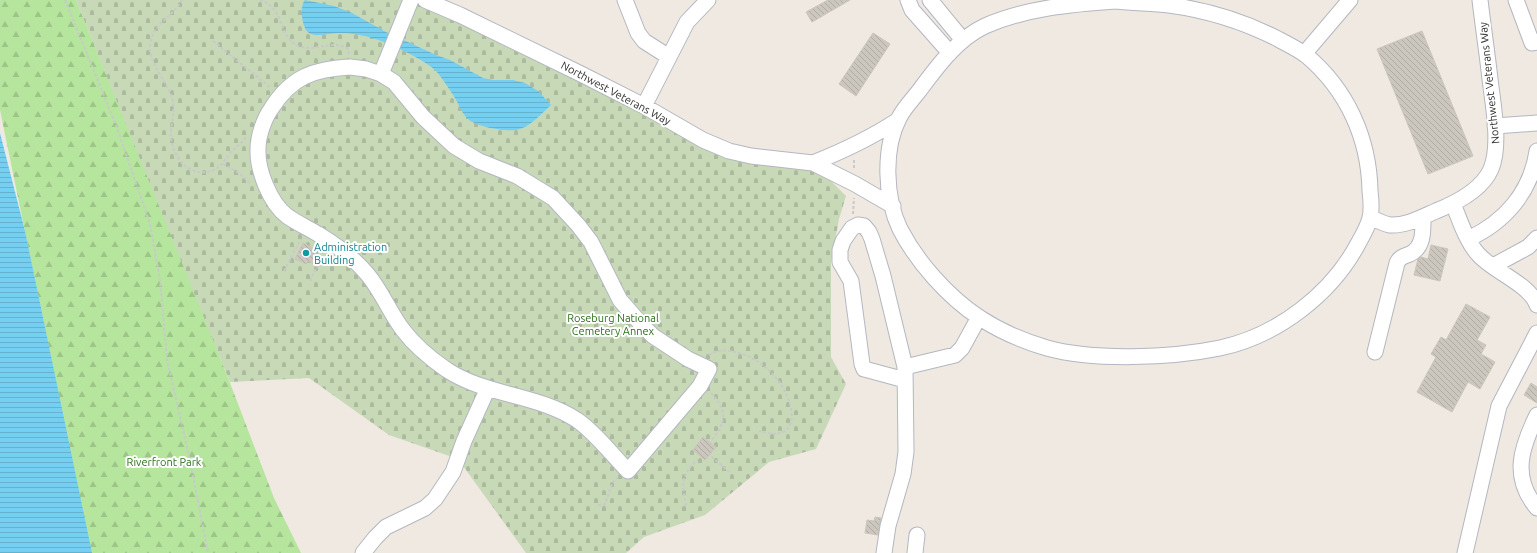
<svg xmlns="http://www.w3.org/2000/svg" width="1537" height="553" font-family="Ubuntu,sans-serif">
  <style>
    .forest { fill: url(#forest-firs) }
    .cemetery { fill: url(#cemetery-stones) }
    .water { fill: url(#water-rules) }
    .building { fill: url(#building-back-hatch); stroke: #cbc5ba }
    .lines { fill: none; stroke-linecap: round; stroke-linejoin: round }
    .minor-casing { stroke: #b4b7c1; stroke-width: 17 }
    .path { stroke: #c9c9c9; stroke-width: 2; stroke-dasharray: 3 2; stroke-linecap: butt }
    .minor { stroke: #fff; stroke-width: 15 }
    .culture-dot { fill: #0f9aa8; stroke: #fff; stroke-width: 1.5 }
    .labels { text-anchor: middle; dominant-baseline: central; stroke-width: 4; stroke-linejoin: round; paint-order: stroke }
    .street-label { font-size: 11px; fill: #2e2e2e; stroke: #fff }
    .culture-label { font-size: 11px; fill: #0d838f; stroke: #fff; text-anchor: start }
    .park-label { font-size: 11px; fill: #2c6e1b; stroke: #fff }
  </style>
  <defs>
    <pattern id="forest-firs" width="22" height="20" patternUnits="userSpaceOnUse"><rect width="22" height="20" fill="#b6e59e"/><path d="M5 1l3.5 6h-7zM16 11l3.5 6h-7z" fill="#9dc588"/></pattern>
    <pattern id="cemetery-stones" width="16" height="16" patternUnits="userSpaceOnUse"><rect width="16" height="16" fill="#c8d9b8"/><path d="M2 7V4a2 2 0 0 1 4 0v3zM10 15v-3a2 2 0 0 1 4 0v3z" fill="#acbb9e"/></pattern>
    <pattern id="water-rules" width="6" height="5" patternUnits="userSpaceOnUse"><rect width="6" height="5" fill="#75cff0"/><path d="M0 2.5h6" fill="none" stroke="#66b2ce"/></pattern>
    <pattern id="building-back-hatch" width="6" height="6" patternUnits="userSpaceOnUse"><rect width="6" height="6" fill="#cbc7bf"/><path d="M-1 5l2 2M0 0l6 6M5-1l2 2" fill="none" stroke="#afaba4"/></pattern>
  </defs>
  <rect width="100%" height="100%" fill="#efe9e1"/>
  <path class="forest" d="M0 0H76L201 307 274 498 301 553H91L0 110Z"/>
  <path class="cemetery" d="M76 0H424L751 156 824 174 846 196 839 219 831 262V357L846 384 816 449 769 462 705 515 644 537 626 553H526L458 459 389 435 309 378 230 382Z"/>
  <path class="water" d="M305 0 334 6 352 13 386 32 436 55 450 60 483 78 493 80H513L525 83 538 91 551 105C542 113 532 125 520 129 510 133 476 127 468 119 462 114 459 105 455 98 449 89 443 79 436 71 429 63 399 48 389 44 375 38 357 33 342 33 331 32 318 38 309 33 302 29 299 6 305 0Z
    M0 133 25 231 92 553H0Z"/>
  <path class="building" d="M828 0H850L812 22 806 12Z
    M1422 31 1473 156 1428 174 1377 49Z
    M873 33 890 44 856 96 839 84Z
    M303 243 313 248 311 251 320 256 316 265 308 261 306 264 295 259Z
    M1431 245 1448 249 1440 281 1414 275 1418 259 1421 257 1428 259Z
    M1466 304 1490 317 1477 340 1486 345 1481 354 1495 362 1480 389 1468 382 1452 412 1417 392 1436 357 1431 354 1441 337 1446 340Z
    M1531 383 1537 387V403L1524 395Z
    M703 437 716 447 705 460 693 450Z
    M875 517 881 518 878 535 865 533 867 520 874 521Z"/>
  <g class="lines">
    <g class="minor-casing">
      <path id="minor" d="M425 0 460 15 581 74 644 106 703 140 729 151 751 156 813 163
        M625 0 638 33 644 41 669 57
        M908 0 912 10 950 53
        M930 0 962 39
        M1516 0 1532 43 1537 42
        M1116 1C1134 3 1152 3 1169 5 1206 10 1245 22 1278 39 1287 44 1298 49 1307 56 1347 90 1369 138 1370 191 1371 199 1372 209 1370 218 1368 226 1363 235 1359 242 1332 294 1277 336 1220 348 1171 358 1094 361 1047 348 1023 341 1000 331 980 318 948 297 917 262 900 229 885 198 883 149 899 118 904 108 912 100 919 91 937 67 957 39 985 26 1026 8 1072 4 1116 1Z
        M1304 54 1350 0
        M350 67 366 69 381 74 394 82 423 117 454 146 479 161 517 176 553 198 578 225 591 242 620 300 641 324 653 336 688 359 709 369 700 386 628 471C611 454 597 434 577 420 537 394 487 396 447 370 431 359 415 346 403 330 390 313 382 292 368 275 355 259 336 245 318 234 308 228 297 223 287 216 270 203 257 170 258 149 258 136 264 119 271 109 291 77 313 69 350 67Z
        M381 74 411 0
        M644 106 687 22 708 0
        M1495 126 1537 123
        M1453 204C1460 220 1466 241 1478 254 1492 271 1530 284 1537 305
        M893 206 855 184 813 163C843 151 871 138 898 120
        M1370 217C1376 220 1384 224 1390 225 1406 226 1422 217 1436 211 1456 203 1482 190 1491 169 1501 145 1493 105 1490 79 1487 52 1483 26 1480 0
        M1468 239C1505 222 1531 192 1537 151
        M1493 266 1528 247 1537 238
        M1375 352 1397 263C1400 257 1404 256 1410 254 1424 247 1423 231 1423 217
        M905 367 955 355 962 348 979 317
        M1537 415C1521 448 1511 477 1537 508
        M363 553 375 538 386 527 425 508 435 499 453 472 464 441 488 388
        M884 553 888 526 903 474 906 452 905 367 883 276 872 239 869 232 864 226 858 225 852 228 843 241 840 250V262L851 281 862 364 864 369 868 370 905 380
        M915 553 917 535
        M1465 553 1499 406 1537 333"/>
    </g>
    <path class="path" d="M65 0 116 125 150 224 160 280 167 360 189 456 208 553
      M182 0C172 18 152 23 150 46 149 66 169 82 173 102 175 113 170 126 171 138 172 148 177 158 184 165 196 175 211 175 222 164 225 160 228 156 231 152 236 147 242 143 246 137
      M260 0C284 7 278 34 296 45 313 54 333 38 348 49L349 54
      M213 41 271 88
      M854 160V170
      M223 164 239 173 251 184
      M853 214 854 198
      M284 271 301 239
      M310 281 322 256 323 251
      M709 355C718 349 728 350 739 353 755 357 770 369 780 383 796 407 801 444 759 431
      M711 393C728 411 726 422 712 440
      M712 457 729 472
      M598 505H604C610 496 608 486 617 478
      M686 506C683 484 679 477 697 460"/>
    <use href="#minor" class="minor"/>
  </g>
  <circle class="culture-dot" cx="306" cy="253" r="4"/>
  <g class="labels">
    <g class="street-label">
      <text transform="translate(1489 83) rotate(-96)">Northwest Veterans Way</text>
      <text transform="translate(616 93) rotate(28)">Northwest Veterans Way</text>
    </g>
    <g class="culture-label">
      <text x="314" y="247">Administration<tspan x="314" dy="13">Building</tspan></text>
    </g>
    <g class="park-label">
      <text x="613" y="318">Roseburg National<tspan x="613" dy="13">Cemetery Annex</tspan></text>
      <text x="164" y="462">Riverfront Park</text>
    </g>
  </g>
</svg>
